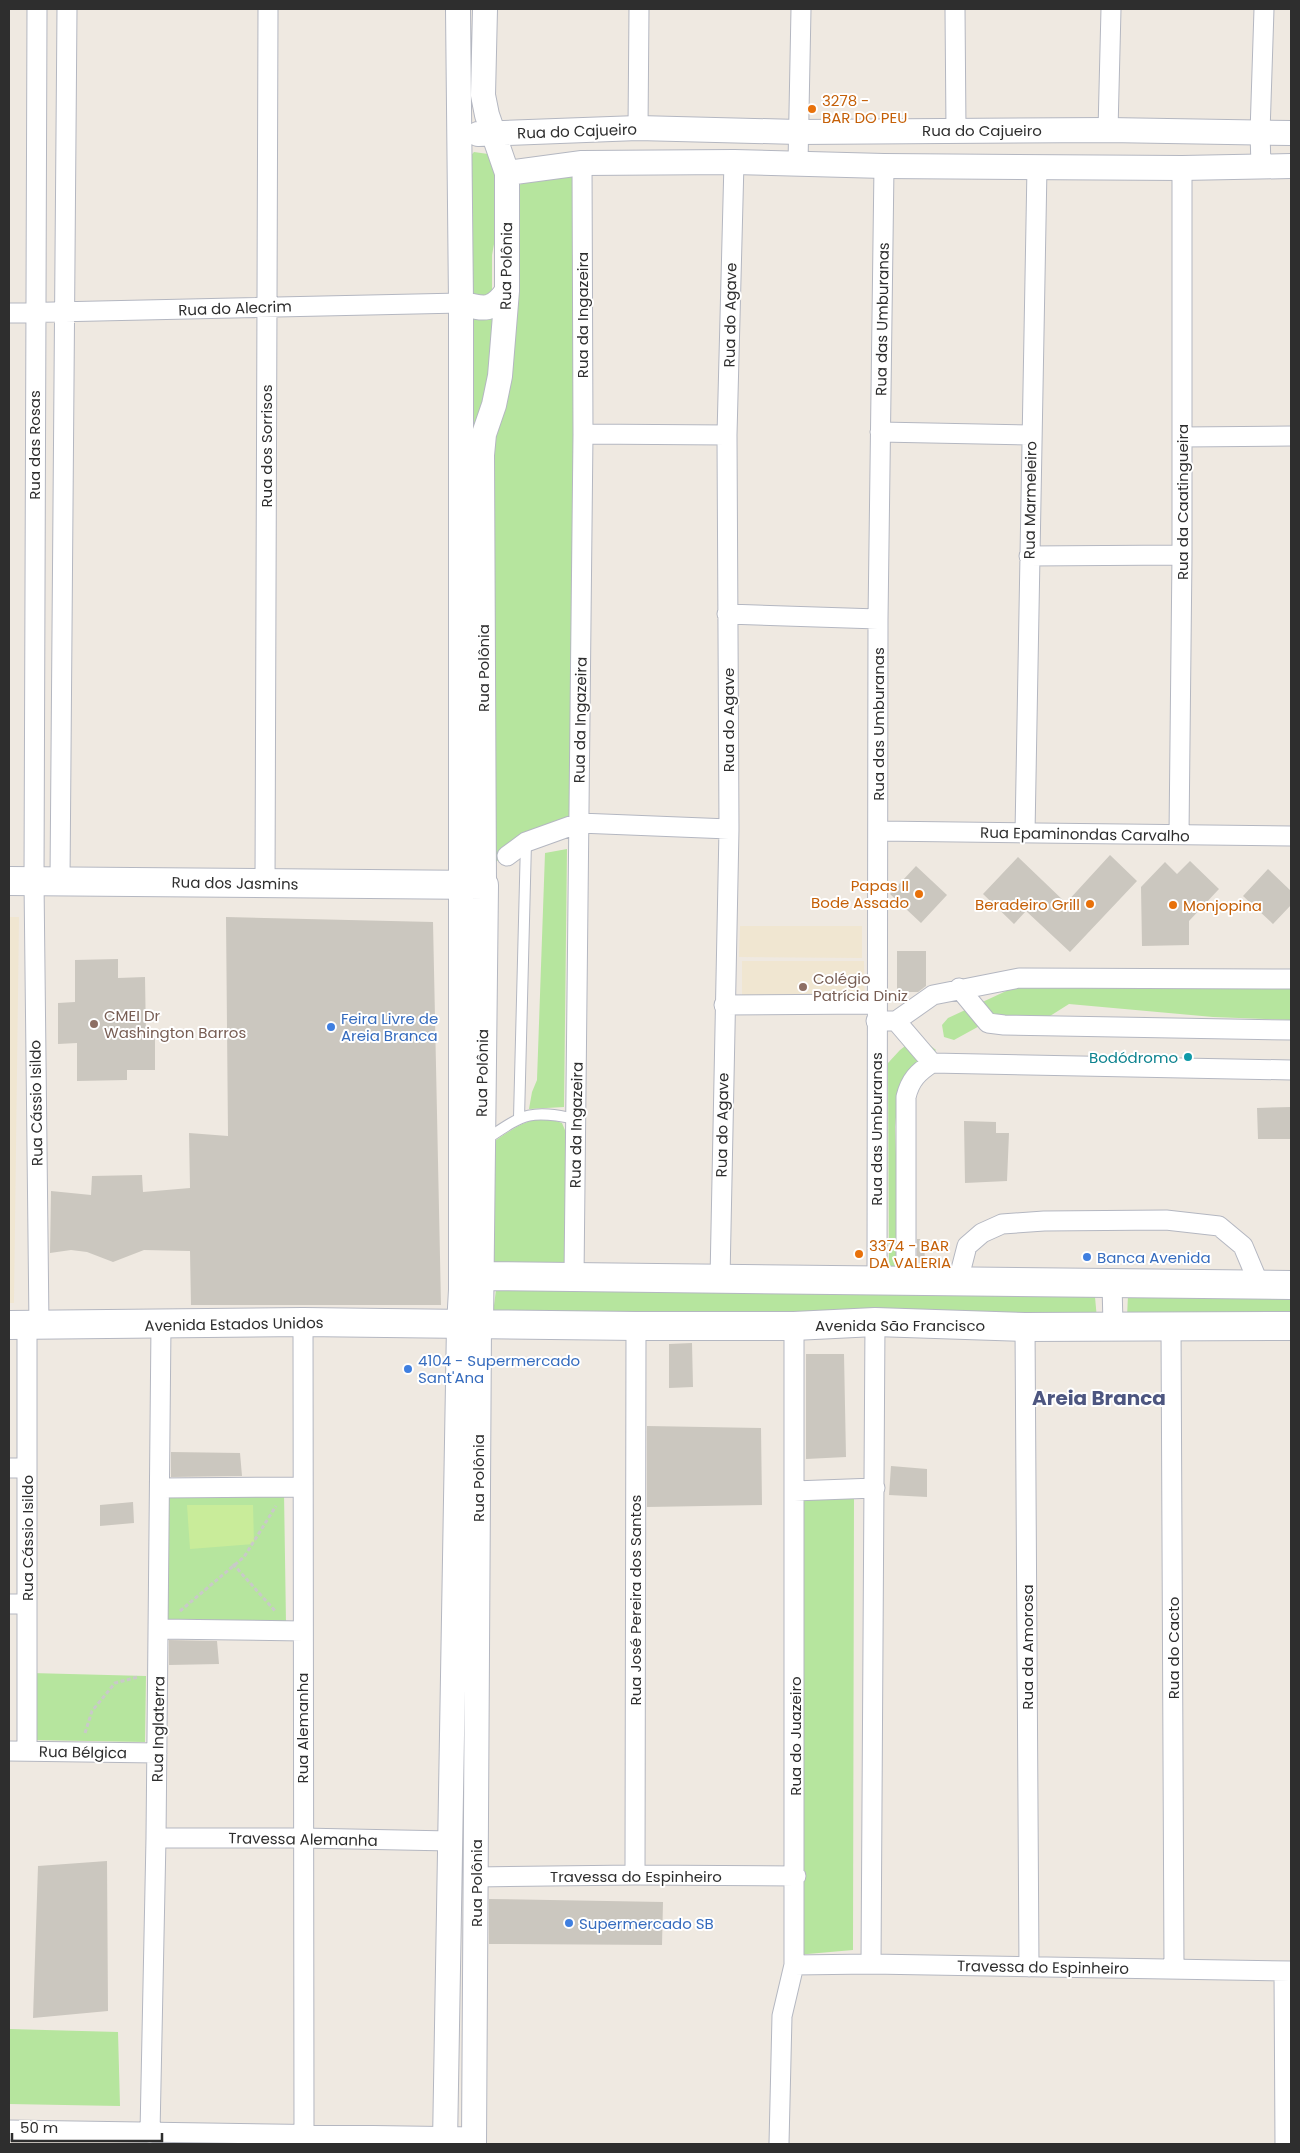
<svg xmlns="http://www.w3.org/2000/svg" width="1300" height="2153" font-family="Poppins,sans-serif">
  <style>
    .education { fill: #f0e6d1 }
    .green { fill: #b6e59e }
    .pitch { fill: #c9ec9a }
    .building { fill: #cbc7bf }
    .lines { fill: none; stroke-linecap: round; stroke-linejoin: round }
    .service-casing { stroke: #b4b7c1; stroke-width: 12 }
    .minor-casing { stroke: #b4b7c1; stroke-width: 21 }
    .tertiary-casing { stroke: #b4b7c1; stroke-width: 26 }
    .secondary-casing { stroke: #b4b7c1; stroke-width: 30 }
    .path { stroke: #c9c9c9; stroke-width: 3; stroke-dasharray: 4 2.5; stroke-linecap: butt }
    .service { stroke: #fff; stroke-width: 10 }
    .minor { stroke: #fff; stroke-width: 19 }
    .tertiary { stroke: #fff; stroke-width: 24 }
    .secondary { stroke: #fff; stroke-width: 28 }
    .food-dot { fill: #e8710a; stroke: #fff; stroke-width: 2 }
    .education-dot { fill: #8d6e63; stroke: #fff; stroke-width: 2 }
    .shop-dot { fill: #3f7fe0; stroke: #fff; stroke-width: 2 }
    .culture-dot { fill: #0f9aa8; stroke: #fff; stroke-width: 2 }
    .labels { text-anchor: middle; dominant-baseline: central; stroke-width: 4; stroke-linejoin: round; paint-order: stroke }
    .food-label { font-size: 15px; fill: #c56008; stroke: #fff; text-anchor: start }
    .street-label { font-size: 15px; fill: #2e2e2e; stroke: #fff }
    .education-label { font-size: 15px; fill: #785e54; stroke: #fff; text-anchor: start }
    .shop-label { font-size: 15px; fill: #366cbe; stroke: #fff; text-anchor: start }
    .culture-label { font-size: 15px; fill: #0d838f; stroke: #fff; text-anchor: end }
    .district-label { font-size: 20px; font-weight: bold; fill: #4d5680; stroke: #fff }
  </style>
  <rect width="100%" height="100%" fill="#efe9e1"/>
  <path class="education" d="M9 917H19L14 1303H9Z
    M740 926H862V958L739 957Z
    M742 961H864L865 1013H742Z"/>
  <path class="green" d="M474 152 495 155 498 222 492 255V297H473V264L464 163Z
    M576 170 572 817 492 864 486 433 514 186Z
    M470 316 501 319 465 696Z
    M567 849 564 1107 529 1109 532 1092 537 1080 545 853Z
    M1019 985 1291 987V1020L1213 1017 1069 1004 1050 1016 994 1018 954 1040 944 1037 942 1025 948 1018Z
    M918 1036 936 1050 899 1087 895 1127 900 1270H889L888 1063 900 1050Z
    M547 1118 562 1123 567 1135 564 1266 486 1264 488 1146C507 1133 523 1119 547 1118Z
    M496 1290 1095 1297 1097 1319 493 1313Z
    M1128 1295 1291 1296V1319L1127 1318Z
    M166 1491 284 1492 286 1624 163 1626Z
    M799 1498 854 1499 853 1950 796 1955Z
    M31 1673 146 1676 145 1742 30 1740Z
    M9 2029 118 2032 120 2106 9 2104Z"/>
  <path class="pitch" d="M187 1505H253L254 1544 190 1549Z"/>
  <path class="building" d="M1110 855 1137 881 1070 952 1026 911 1014 924 983 894 1018 857 1066 903Z
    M1190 861 1219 889 1189 921V945L1142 946 1141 887 1165 862 1177 874Z
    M916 866 947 895 921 923 890 894Z
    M1268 869 1291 891V905L1273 924 1243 896Z
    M226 917 433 922 441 1305H191L190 1251 144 1250 113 1262 87 1252 71 1250 50 1253 51 1191 91 1195 92 1176 142 1175 143 1192 190 1188 189 1133 228 1136Z
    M897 951H926V986L918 992H897Z
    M118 959V978L145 977 146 1038H155V1070H127V1080L77 1081V1043L58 1044V1003L75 1002V960Z
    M1291 1107V1139H1258L1257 1108Z
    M964 1121 996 1122V1133H1009L1007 1181 965 1183Z
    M917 1239H924L925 1263H917Z
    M692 1343 693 1387 669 1388V1344Z
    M806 1354H844L846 1457 806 1459Z
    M647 1426 761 1428 762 1505 647 1507Z
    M171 1452 240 1453 242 1476 171 1477Z
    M891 1466 927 1469V1497L889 1495Z
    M133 1502 134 1523 100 1526V1505Z
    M169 1640 217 1641 219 1664 169 1665Z
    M107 1861 108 2011 33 2018 38 1866Z
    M489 1899 663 1902 662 1945 489 1944Z"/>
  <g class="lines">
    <g class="service-casing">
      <path id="service" d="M519 1118 526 842
        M485 1140C524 1114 529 1109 576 1119"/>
    </g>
    <g class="minor-casing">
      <path id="minor" d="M37 9 34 881 39 1326
        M955 9 956 130
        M638 128 639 9
        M1108 130 1111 9
        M798 163 801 9
        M1261 166 1260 133 1264 9
        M9 313 461 303
        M880 432 1031 435
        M583 434 727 435
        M1182 437 1291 436
        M1029 556 1182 555
        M727 614 878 619
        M878 831 1291 836
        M1025 833 1037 167
        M1179 835 1182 555V168
        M507 856 526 842 579 823 729 829
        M60 880 67 9
        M265 884 268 9
        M959 988 988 1023 1004 1025 1291 1030
        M724 1005 875 1004
        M876 1021H896L933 995 1019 978 1291 979
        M896 1021 932 1063
        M574 1277 583 434 582 163
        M720 1279 729 829 727 435 734 162
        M906 1280V1097C910 1080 918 1072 932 1063L1291 1070
        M877 1281 878 619 884 166
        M958 1281 967 1246 982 1233 1002 1224 1044 1221 1166 1220 1219 1226 1243 1246 1259 1284
        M1112 1284 1113 1325
        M303 1322 304 2134
        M27 1326V1751
        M1025 1327 1029 1967
        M1171 1327 1174 1968
        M9 1468H27
        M161 1488 302 1487
        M794 1491 875 1488
        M9 1604H26
        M159 1629 303 1631
        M9 1751 157 1753
        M156 1838H302L450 1841
        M635 1875 636 1326
        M476 1877 635 1875 796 1876
        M871 1964 875 1322
        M794 1965 871 1964 1291 1971
        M1284 1971 1285 2144
        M9 2130 475 2137
        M150 2133 156 1838 161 1325
        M779 2144 782 2016 794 1965V1326"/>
    </g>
    <g class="tertiary-casing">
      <path id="tertiary" d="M478 134 638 128 798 132 1108 130 1291 133
        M507 173 582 163 734 162 884 166 1182 168 1291 166
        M461 303C485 310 493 311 507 291
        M484 885 482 455 484 434 494 405 500 376 507 291V173L487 115 483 95 485 9
        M445 2144 459 1325 461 1290V303L458 9
        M474 2144 479 1324"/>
    </g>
    <g class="secondary-casing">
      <path id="secondary" d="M9 881 484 885 479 1324
        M466 1286 480 1276 1291 1285
        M9 1325 303 1322 636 1326H794L875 1322 1025 1327 1291 1326"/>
    </g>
    <path class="path" d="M233 1564 276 1612
      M180 1611 244 1557 276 1506
      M85 1733 92 1711 115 1683 138 1677"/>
    <use href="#service" class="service"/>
    <use href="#minor" class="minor"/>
    <use href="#tertiary" class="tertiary"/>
    <use href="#secondary" class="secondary"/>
  </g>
  <g class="food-dot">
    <circle cx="812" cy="109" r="5"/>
    <circle cx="919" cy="894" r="5"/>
    <circle cx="1090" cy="904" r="5"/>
    <circle cx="1173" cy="905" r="5"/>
    <circle cx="859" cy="1254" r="5"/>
  </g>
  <g class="education-dot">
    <circle cx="803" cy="987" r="5"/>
    <circle cx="94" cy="1024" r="5"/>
  </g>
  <g class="shop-dot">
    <circle cx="331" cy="1027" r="5"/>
    <circle cx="1087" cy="1257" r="5"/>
    <circle cx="408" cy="1369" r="5"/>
    <circle cx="569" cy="1923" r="5"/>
  </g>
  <circle class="culture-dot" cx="1188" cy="1057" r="5"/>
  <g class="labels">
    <g class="food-label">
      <text x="822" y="100">3278 -<tspan x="822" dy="17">BAR DO PEU</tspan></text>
      <text x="909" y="885" text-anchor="end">Papas II<tspan x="909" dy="17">Bode Assado</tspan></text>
      <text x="1080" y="904" text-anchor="end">Beradeiro Grill</text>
      <text x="1183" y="905">Monjopina</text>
      <text x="869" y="1245">3374 - BAR<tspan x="869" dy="17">DA VALERIA</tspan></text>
    </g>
    <g class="street-label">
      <text x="982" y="130">Rua do Cajueiro</text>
      <text transform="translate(577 131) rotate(-2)">Rua do Cajueiro</text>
      <text transform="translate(506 266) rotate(-89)">Rua Polônia</text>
      <text transform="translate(235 308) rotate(-2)">Rua do Alecrim</text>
      <text transform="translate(582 315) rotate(-90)">Rua da Ingazeira</text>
      <text transform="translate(730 315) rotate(-89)">Rua do Agave</text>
      <text transform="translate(882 319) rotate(-89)">Rua das Umburanas</text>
      <text transform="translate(34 445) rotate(-90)">Rua das Rosas</text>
      <text transform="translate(266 446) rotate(-90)">Rua dos Sorrisos</text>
      <text transform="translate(1030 500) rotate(-89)">Rua Marmeleiro</text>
      <text transform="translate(1182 502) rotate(-90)">Rua da Caatingueira</text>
      <text transform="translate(483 668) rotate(-90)">Rua Polônia</text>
      <text transform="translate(580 720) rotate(-89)">Rua da Ingazeira</text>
      <text transform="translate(728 720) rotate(-90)">Rua do Agave</text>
      <text transform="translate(878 724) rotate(-90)">Rua das Umburanas</text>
      <text transform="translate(1085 834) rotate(1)">Rua Epaminondas Carvalho</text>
      <text transform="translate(235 883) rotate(1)">Rua dos Jasmins</text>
      <text transform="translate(482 1073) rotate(-89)">Rua Polônia</text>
      <text transform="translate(36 1103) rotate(-91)">Rua Cássio Isildo</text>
      <text transform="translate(576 1125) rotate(-89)">Rua da Ingazeira</text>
      <text transform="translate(722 1125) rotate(-89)">Rua do Agave</text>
      <text transform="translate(876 1129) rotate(-90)">Rua das Umburanas</text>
      <text transform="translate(234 1324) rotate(-1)">Avenida Estados Unidos</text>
      <text x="900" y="1325">Avenida São Francisco</text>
      <text transform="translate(478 1478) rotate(-90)">Rua Polônia</text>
      <text transform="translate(27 1538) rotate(-90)">Rua Cássio Isildo</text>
      <text transform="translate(635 1600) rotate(-90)">Rua José Pereira dos Santos</text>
      <text transform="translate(1027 1647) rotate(-90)">Rua da Amorosa</text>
      <text transform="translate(1173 1648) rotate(-90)">Rua do Cacto</text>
      <text transform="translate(302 1728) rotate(-90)">Rua Alemanha</text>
      <text transform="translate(158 1729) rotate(-89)">Rua Inglaterra</text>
      <text transform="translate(795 1736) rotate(-90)">Rua do Juazeiro</text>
      <text transform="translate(83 1752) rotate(1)">Rua Bélgica</text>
      <text transform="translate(303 1839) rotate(1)">Travessa Alemanha</text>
      <text x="636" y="1876">Travessa do Espinheiro</text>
      <text transform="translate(476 1883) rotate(-90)">Rua Polônia</text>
      <text transform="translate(1043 1967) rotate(1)">Travessa do Espinheiro</text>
    </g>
    <g class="education-label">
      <text x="813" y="978">Colégio<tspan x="813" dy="17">Patrícia Diniz</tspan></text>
      <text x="104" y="1015">CMEI Dr<tspan x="104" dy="17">Washington Barros</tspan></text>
    </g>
    <g class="shop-label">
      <text x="341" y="1018">Feira Livre de<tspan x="341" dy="17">Areia Branca</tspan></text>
      <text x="1097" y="1257">Banca Avenida</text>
      <text x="418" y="1360">4104 - Supermercado<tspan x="418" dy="17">Sant'Ana</tspan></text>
      <text x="579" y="1923">Supermercado SB</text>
    </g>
    <g class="culture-label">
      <text x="1178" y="1057">Bodódromo</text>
    </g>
    <g class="district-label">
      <text x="1099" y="1398">Areia Branca</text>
    </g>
  </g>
  <rect width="1300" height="2153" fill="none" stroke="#2e2e2e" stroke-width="20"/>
  <path d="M12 2133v8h150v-8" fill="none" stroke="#2e2e2e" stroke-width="2.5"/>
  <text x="20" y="2133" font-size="15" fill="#2e2e2e" stroke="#ffffff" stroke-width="4" paint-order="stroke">50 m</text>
</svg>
